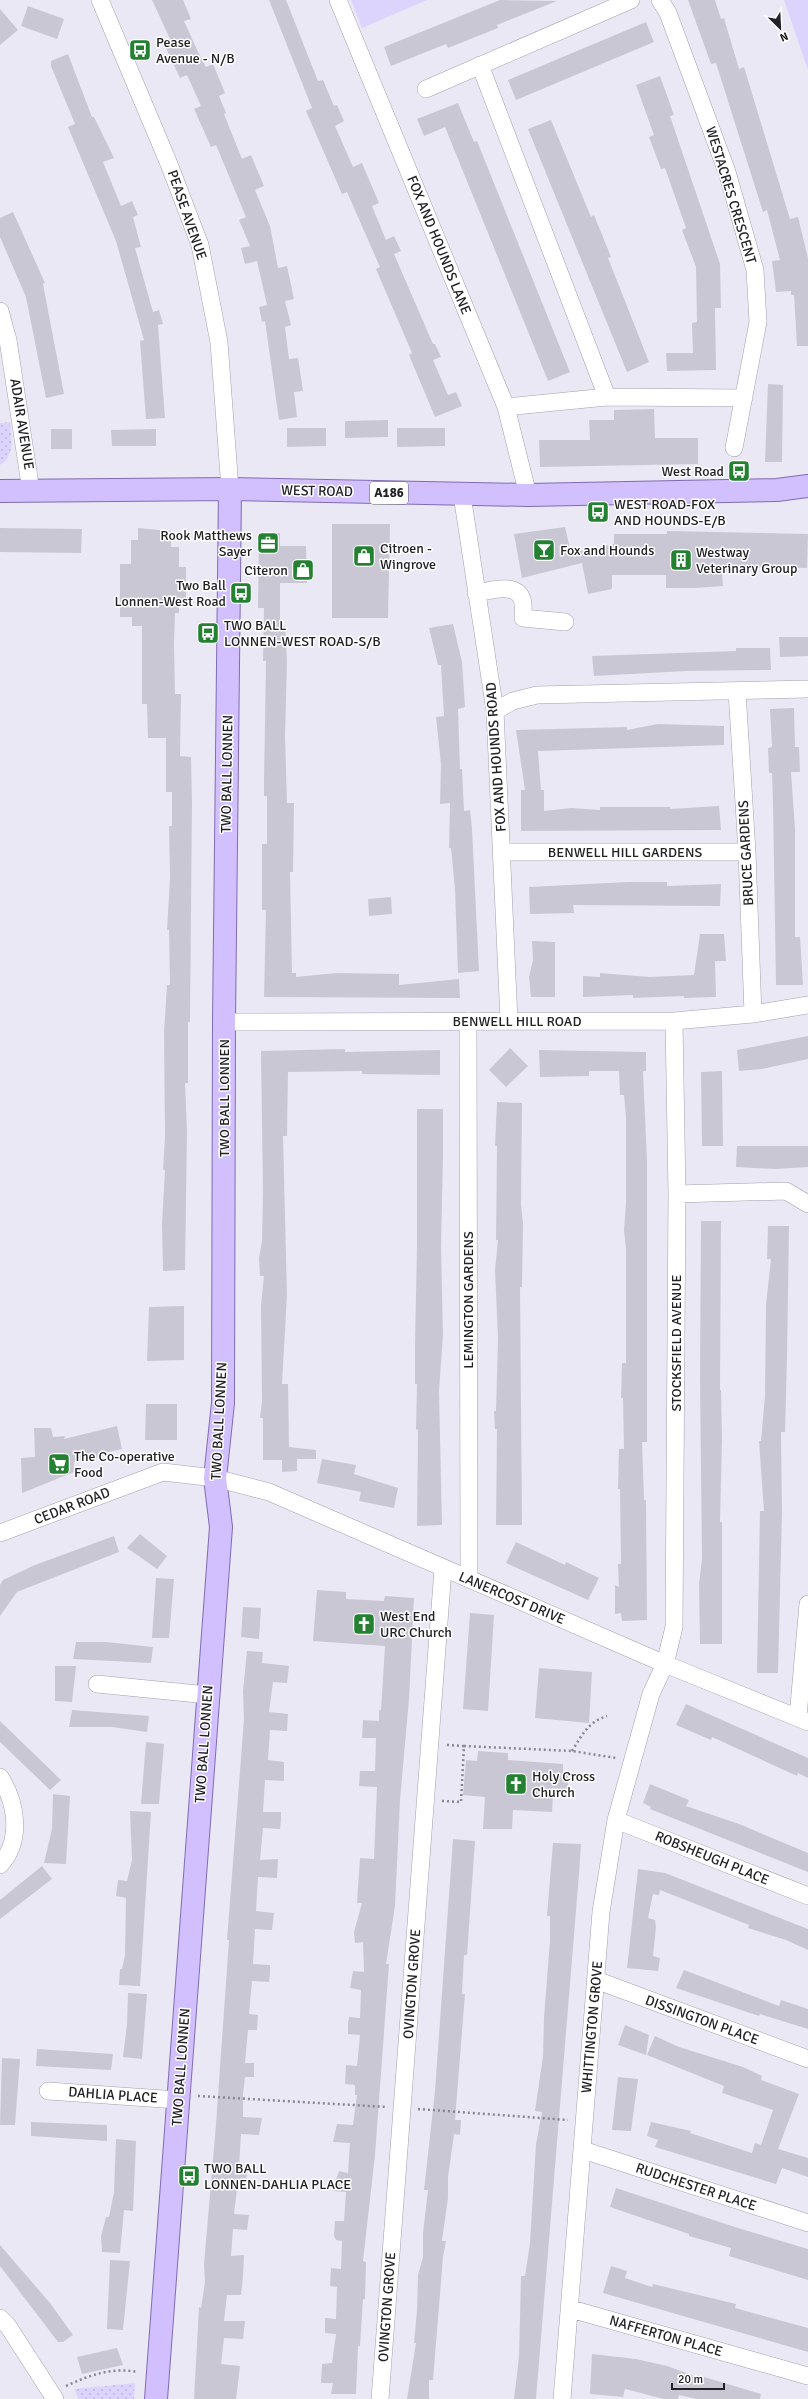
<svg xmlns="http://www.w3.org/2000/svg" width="808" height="2399" font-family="Signika,sans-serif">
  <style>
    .grass { fill: url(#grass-dots) }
    .park { fill: #ddd4fd }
    .building { fill: #cac7d5 }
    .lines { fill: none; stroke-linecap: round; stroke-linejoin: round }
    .minor-casing { stroke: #a3a0ae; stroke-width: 18 }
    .major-casing { stroke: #806cb2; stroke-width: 24 }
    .path { stroke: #888690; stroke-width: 2.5; stroke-dasharray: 2 3; stroke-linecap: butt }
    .minor { stroke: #fff; stroke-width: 17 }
    .major { stroke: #d1bffe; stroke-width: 22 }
    .labels { text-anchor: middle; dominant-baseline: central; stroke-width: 3; stroke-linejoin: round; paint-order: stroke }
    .shield { fill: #fff; stroke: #646467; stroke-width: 1 }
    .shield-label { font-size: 13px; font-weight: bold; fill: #222126 }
    .poi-label { font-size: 14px; fill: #222126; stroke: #fff; text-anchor: start }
    .street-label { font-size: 14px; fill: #222126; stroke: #fff }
  </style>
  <defs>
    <pattern id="grass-dots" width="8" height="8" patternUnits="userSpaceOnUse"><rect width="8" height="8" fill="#ddd4fd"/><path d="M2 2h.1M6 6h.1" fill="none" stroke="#bdb6d9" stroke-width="1.8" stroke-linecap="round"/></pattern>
  </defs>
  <rect width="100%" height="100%" fill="#ebe8f6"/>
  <path class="grass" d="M10 422C11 439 16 455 0 465V423Z
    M135 2383 134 2399H79L74 2389Z"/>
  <path class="park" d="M351 0H427L362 28Z
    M784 0H808V70Z"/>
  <path class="building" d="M152 0H183L191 19 184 21 198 52 206 67 213 64 225 93 219 96 226 113 224 114 242 159 251 155 264 186 255 190 270 226 278 268 287 266 294 299 285 301 291 325 285 327 289 359 298 358 303 391 294 392 297 417 279 420 265 321 262 322 259 307 267 305 257 261 245 264 241 248 250 246 239 220 246 217 216 145 211 147 194 109 201 106 187 75 180 78 163 42 170 39Z
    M269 0H286L318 81 323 80 334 106 337 105 344 121 335 126 353 167 362 163 379 203 372 206 386 240 394 236 401 251 394 254 433 344H435L441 357 433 360 448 395 456 392 462 406 435 417 409 355 412 353 376 269 380 267 347 192 342 194 306 111 312 108Z
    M500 0 557 1 497 25 498 28 448 48 446 44 391 66 384 47Z
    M688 0H715L721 19 724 18 739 69 744 67 790 219 798 217 808 258V346H797L794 295H791V291L776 292 772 261 780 260 767 210 763 212 716 63 711 64Z
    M28 6 64 19 57 39 21 26Z
    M0 9 18 30 0 45Z
    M646 22 654 42 516 100 508 80Z
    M68 54 92 117H94L114 158 103 162 121 206 132 201 138 215 133 217 141 247 135 248 153 312 159 310 163 324 158 325 165 418 146 419 140 341 144 340 116 241 68 127 75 124 51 66V61Z
    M660 76 674 115 670 116 720 264 721 308H715L716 370 667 371 666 353H693L692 323 697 322 696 267 682 230 686 228 665 168 661 169 649 137 654 135 636 85Z
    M458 103 474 142 477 141 570 372 548 381 445 127 424 136 417 119Z
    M551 120 591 217 594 215 611 257 608 258 649 362 627 372 528 129Z
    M13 212 45 283 43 284 64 394 46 398 26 297 0 237V218Z
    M768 384 783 385 782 462H765Z
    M654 409 655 438H698V464L540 467 539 440H590L589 420H614V410Z
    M388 420V437L345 438V421Z
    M287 428H326V446L287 447Z
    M397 428H445V446L397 447Z
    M51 429H72V449H51Z
    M156 429V446H112L111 430Z
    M332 524H390L388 618H332Z
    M565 527 571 553 614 544V534H667V531L808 534 807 568 778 567 744 568V572L722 571 723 586 696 588H666V575H612V589L588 594 582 563 522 578 514 534Z
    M0 528 82 529 81 553 0 552Z
    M138 528 171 531V547H179V567H186V601H179V613H175L174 644 175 694H181L180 756 191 757 192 803 190 1022H188V1083H185L187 1130 185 1270 163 1271 162 1224 165 1170H163L165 1137 164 1032 167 985H170L169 930H167L170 878 169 826H172V792H166V738H148L147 704H142V626H132V617H120V564H131V540H138Z
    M259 533H280V546H306L307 583H280V626H285L287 661 285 736 287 803H294L293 872H290L292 973H296V977L336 973 399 974V985L459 979 460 998 264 997 266 910H262V844H267V796H264V781L266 661H263L264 608H258Z
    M453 624 462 662 465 707 458 709 460 769H462L464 811 470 810 472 829 479 971 458 973 455 889 451 848H449L450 803 440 804 441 764 436 717 444 716 441 665H438L429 628Z
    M779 637H808V656L780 657Z
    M736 648H770L771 670 686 671 594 676 592 656 736 651Z
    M794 708 795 747H799L800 772H791L795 829V937H800L803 985H776L773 803 772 773H769L768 748 772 747 770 709Z
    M658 724 724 726V745L538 751 541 790H544V811L571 808 600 810V807H670V809L719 806 721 830 521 831V790H525L516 730 627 727V730Z
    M628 882H667V886L721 884 720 906 573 905 574 913 530 914 529 887Z
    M391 897 392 914 369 916 368 899Z
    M700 934H724L726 961H715L716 997 684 998V996L633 998V995L583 997V976L600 977V973L649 977 694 975Z
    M532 941 555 942V997H531L529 977 533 960Z
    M808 1036V1059L762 1069 739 1071 737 1050Z
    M510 1048 528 1066 506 1087 489 1070Z
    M345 1049V1052L440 1050V1075L362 1074V1071L288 1072 287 1136H283L287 1295 282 1384H288L289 1447 316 1450V1459H297V1471L282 1472V1460H263V1418H260L262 1401 261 1305 264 1276H260L259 1258 262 1241 263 1194 261 1051Z
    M539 1050 646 1052V1071H643L647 1160V1442H642L644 1500H646L647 1620 622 1621 621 1613 615 1614V1585L619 1587 618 1564H621L620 1489H618L619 1449H624L623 1398H621L622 1363H626V1249L624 1230 626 1203V1117L624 1095H620L619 1071H589V1076L540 1077Z
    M722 1071 723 1146H702L701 1072Z
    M497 1102 522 1103 521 1205 523 1223 522 1287H520L522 1525H496L497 1429H495L494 1411H496L498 1338 495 1270 498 1240H496L497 1146H495Z
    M417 1109H443V1155L441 1246 443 1335 439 1391 442 1525 417 1526 418 1430 416 1429 417 1384H415V1342L417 1246Z
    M737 1146H808V1167L775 1169 736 1167Z
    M701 1221H721L720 1390H721L722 1439 720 1522H722V1644H700L699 1584 702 1558 700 1379Z
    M768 1226H789L787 1357 785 1432H781L782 1512 778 1673H757L760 1511H764L759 1441H761L765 1396 766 1305 771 1259H767Z
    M184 1306V1360L147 1361 149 1307Z
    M146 1404H177V1440H145Z
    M117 1426 122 1449 99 1454 100 1457 74 1462V1472L22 1493 21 1458 35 1457 34 1428H51L53 1437 65 1436 64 1439Z
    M322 1459 356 1465 354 1474 398 1488 394 1508 359 1501 361 1492 317 1483Z
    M140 1534 167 1556 157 1569 127 1548Z
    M114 1536 119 1552 17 1592 0 1616V1585L3 1580 35 1565Z
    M516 1542 565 1565 566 1562 599 1578 588 1600 506 1563Z
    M156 1578 174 1579 169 1638H152Z
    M317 1590 346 1592V1599L384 1601 385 1596 414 1598 409 1699 400 1800 395 1906 386 1964H389L375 2155 363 2261 366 2262 365 2299H363L360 2346H358L356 2394H331L333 2383H321L322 2364 332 2363 336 2334 325 2333V2318L336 2319 337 2287 330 2286 331 2268 341 2269 342 2241 336 2240 334 2236 335 2221H344L346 2192 332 2191 339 2171 348 2173 350 2143 333 2142 337 2124 353 2125 357 2095H355V2085L345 2084 346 2065 357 2066 360 2035 348 2034V2024L349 2017 360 2018 361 1990 350 1988 353 1971 364 1972 363 1942 355 1943 354 1932 362 1903H357L360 1858 374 1859 377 1787 359 1786 360 1771H375L376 1738H362L363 1720 379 1721V1710H381L385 1646 313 1641Z
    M243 1607 261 1608 259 1639 241 1637Z
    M470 1613 494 1615 488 1711 463 1709Z
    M76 1642H106L153 1647 151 1663 73 1659Z
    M247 1651 263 1652 262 1663 289 1666 287 1683 273 1682 269 1712 288 1714 287 1731 270 1730 268 1760 284 1762V1781L265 1780 263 1812H281V1820L280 1829 263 1828 260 1860 278 1859 277 1878 258 1877 256 1911 274 1913 272 1930 255 1929 253 1964 270 1965V1973L269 1982 252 1981 249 2014 258 2015 257 2030H248L245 2063H254V2077H245L243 2094V2117L262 2118 259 2135 241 2134 239 2167H248L246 2182 238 2181 234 2214 249 2215 247 2230 233 2229 231 2256 244 2255 243 2276 241 2295H227L224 2321H245L243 2339 224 2338 221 2364 240 2366 236 2399H194L199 2307 201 2308 205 2282 204 2264 216 2124 229 1940H227L244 1719 243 1691Z
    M55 1666H76L72 1702 55 1701Z
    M539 1668 592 1672 589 1723 535 1718Z
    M686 1704 808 1758V1778L798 1773 797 1776 712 1737 711 1740 676 1725Z
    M72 1710 149 1716 147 1732 112 1727H69Z
    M0 1721 61 1780 50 1790 0 1742Z
    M146 1742 164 1744 159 1804H141Z
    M478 1751 508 1753V1760L563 1764V1773H569L567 1795 553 1794 552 1812 513 1810 512 1829H483L485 1797 463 1795 466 1760 477 1761Z
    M650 1784 689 1800 686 1806 739 1824 808 1853V1872L650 1809 651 1807 643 1803Z
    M53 1794 70 1796 66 1864 44 1863 52 1829Z
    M130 1811 151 1812 140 1986 119 1985 120 1969H122L125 1955 126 1898 116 1896 118 1880 127 1881 132 1860Z
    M453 1839 475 1841 467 1955H464L462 1994H465L455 2120H461L460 2135 454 2134 448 2177V2198L442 2241H446L443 2257 433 2380H429V2399H407L416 2343H414L417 2310 418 2275 423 2257V2233L428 2190H424L435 2091Z
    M553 1843 581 1844 579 1874 536 2399H514L519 2357 521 2276H525L530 2243 536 2144 542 2112 535 2111 543 2056 544 2017 550 1940V1916H547Z
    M42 1866 52 1879 0 1919V1900Z
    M638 1869 665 1873 808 1929V1950L786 1940 748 1928 749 1925 660 1890 659 1895 653 1894 648 1918 655 1920 656 1927 653 1956 660 1958 658 1971 627 1968Z
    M684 1970 779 2006 781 2000 808 2009V2029L760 2014 759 2016 676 1988Z
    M128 1993 147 1994 142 2059 123 2057 127 2024Z
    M625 2025 649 2035 646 2055 618 2045Z
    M655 2036 679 2047 743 2067 762 2076 761 2080 799 2094 778 2149 808 2158V2177L782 2168 776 2184 655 2147 658 2140 647 2136 651 2122 691 2131 690 2133 752 2153 755 2143 761 2145 773 2110 722 2093 724 2086 647 2055Z
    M37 2049 113 2054 111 2070 36 2066Z
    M2 2058 20 2059 15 2125H0Z
    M618 2077 638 2079 631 2131 612 2130Z
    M31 2122 107 2125V2141L31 2136Z
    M116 2139 136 2141 133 2211 124 2210 120 2253 102 2252 101 2236 106 2217H109L114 2192Z
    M616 2188 738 2228 808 2249V2280L729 2256 731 2248 689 2236V2234L610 2207Z
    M0 2245 50 2303 73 2335 63 2342H58L0 2266Z
    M110 2260 130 2261 123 2330 107 2329Z
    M611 2266 627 2271 625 2278 652 2287 653 2284 736 2304 735 2308 808 2328V2352L603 2293Z
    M117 2348 123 2365 82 2374 77 2357Z
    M592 2354 636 2359 667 2366 697 2377V2375L761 2394 760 2399H697L679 2395 678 2399H664L625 2389 623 2397 590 2394Z"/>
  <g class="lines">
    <g class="minor-casing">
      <path id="minor" d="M100 0 169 164 200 245 219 342 230 489
        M338 0 506 407 528 495
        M660 0 668 13 727 172 755 270 758 322 734 448
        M480 65 607 397
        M426 89 631 0
        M0 311 8 340 31 491
        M506 407 607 397 744 398
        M462 495 495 711 509 1021
        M476 593C490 591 516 582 522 599 524 604 523 613 523 618L565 622
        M737 691 747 852 753 1014
        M495 711 513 701 537 695 808 689
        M503 852H747
        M468 1021 469 1578
        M224 1022 674 1021 753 1014 808 1005
        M677 1194 786 1191 808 1204
        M0 1533 163 1472 215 1478 269 1492 665 1664 808 1722
        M97 1684 208 1695
        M798 1717 808 1604
        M0 1777C16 1802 23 1840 0 1865
        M616 1820 808 1896
        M596 1980 808 2059
        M48 2091 178 2100
        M583 2150 808 2223
        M571 2309 808 2376
        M0 2318 8 2326 55 2399
        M380 2399 443 1569
        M562 2399 601 1912 616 1820 651 1694 665 1664 674 1627 677 1194 674 1021"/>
    </g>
    <g class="major-casing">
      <path id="major" d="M0 491 230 489 528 495 777 490 808 486
        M156 2399 221 1527 215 1478 223 1403 224 1022 230 489"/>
    </g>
    <path class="path" d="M447 1745 464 1746
      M572 1751C582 1735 588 1722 607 1716
      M442 1801 461 1802 464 1746 572 1751 616 1758
      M198 2096 387 2107
      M418 2109 568 2120
      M66 2386C90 2375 112 2367 138 2372"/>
    <use href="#minor" class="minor"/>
    <use href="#major" class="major"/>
  </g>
  <defs>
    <g id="bus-square" transform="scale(1.15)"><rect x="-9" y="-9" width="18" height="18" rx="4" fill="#258132" stroke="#fff"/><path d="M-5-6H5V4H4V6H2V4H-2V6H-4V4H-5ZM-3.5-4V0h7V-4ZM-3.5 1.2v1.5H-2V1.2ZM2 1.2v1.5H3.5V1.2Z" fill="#fff"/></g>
    <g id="office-square" transform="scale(1.15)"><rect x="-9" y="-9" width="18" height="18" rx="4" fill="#258132" stroke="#fff"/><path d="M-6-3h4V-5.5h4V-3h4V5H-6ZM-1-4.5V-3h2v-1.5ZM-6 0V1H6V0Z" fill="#fff"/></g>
    <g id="bar-square" transform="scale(1.15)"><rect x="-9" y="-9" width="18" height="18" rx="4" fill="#258132" stroke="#fff"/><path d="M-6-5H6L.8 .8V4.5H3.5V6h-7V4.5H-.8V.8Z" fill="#fff"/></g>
    <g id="shop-square" transform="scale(1.15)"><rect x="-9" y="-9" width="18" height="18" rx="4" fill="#258132" stroke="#fff"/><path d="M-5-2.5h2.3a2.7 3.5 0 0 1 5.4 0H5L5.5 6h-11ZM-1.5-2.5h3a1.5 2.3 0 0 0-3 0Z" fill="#fff"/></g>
    <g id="building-square" transform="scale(1.15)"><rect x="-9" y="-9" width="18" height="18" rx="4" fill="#258132" stroke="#fff"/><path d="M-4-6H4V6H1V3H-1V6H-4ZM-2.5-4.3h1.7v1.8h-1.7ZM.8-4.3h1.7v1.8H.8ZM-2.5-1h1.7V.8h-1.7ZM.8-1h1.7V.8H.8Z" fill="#fff"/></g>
    <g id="supermarket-square" transform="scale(1.15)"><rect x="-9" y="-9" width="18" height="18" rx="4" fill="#258132" stroke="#fff"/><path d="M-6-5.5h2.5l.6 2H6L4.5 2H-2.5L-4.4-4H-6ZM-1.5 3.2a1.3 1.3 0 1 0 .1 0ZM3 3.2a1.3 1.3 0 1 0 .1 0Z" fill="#fff"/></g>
    <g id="church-square" transform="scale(1.15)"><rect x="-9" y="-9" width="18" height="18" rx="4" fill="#258132" stroke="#fff"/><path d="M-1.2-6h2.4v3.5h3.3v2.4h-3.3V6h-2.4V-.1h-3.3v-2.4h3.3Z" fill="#fff"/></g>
  </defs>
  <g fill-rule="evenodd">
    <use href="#bus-square" x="140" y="50"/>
    <use href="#bus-square" x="739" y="471"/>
    <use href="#bus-square" x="598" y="512"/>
    <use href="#office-square" x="268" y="543"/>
    <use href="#bar-square" x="544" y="550"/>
    <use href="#shop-square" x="364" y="556"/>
    <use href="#building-square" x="681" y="560"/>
    <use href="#shop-square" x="303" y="570"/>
    <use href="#bus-square" x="241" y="593"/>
    <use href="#bus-square" x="208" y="633"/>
    <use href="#supermarket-square" x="59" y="1464"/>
    <use href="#church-square" x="364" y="1624"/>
    <use href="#church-square" x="516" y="1784"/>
    <use href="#bus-square" x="189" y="2176"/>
  </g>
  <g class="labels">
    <rect class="shield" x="370" y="482" width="38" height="22" rx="3"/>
    <g class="shield-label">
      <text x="389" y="493">A186</text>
    </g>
    <g class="poi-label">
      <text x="156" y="42">Pease<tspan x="156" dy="16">Avenue - N/B</tspan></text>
      <text x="724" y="471" text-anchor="end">West Road</text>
      <text x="614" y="504">WEST ROAD-FOX<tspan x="614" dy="16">AND HOUNDS-E/B</tspan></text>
      <text x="252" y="535" text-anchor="end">Rook Matthews<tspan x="252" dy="16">Sayer</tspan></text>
      <text x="380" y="548">Citroen -<tspan x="380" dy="16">Wingrove</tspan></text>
      <text x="560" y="550">Fox and Hounds</text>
      <text x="696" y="552">Westway<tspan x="696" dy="16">Veterinary Group</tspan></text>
      <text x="288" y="570" text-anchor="end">Citeron</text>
      <text x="226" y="585" text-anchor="end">Two Ball<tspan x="226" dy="16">Lonnen-West Road</tspan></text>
      <text x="224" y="625">TWO BALL<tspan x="224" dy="16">LONNEN-WEST ROAD-S/B</tspan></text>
      <text x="74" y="1456">The Co-operative<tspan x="74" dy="16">Food</tspan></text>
      <text x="380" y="1616">West End<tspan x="380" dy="16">URC Church</tspan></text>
      <text x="532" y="1776">Holy Cross<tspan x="532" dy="16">Church</tspan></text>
      <text x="204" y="2168">TWO BALL<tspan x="204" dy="16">LONNEN-DAHLIA PLACE</tspan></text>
    </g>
    <g class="street-label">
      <text transform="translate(731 195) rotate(73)">WESTACRES CRESCENT</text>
      <text transform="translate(187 215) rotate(71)">PEASE AVENUE</text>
      <text transform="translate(439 245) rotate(68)">FOX AND HOUNDS LANE</text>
      <text transform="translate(22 424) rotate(81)">ADAIR AVENUE</text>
      <text transform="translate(317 491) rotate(1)">WEST ROAD</text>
      <text transform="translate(496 757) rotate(-94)">FOX AND HOUNDS ROAD</text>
      <text transform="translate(227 774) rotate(-89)">TWO BALL LONNEN</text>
      <text x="625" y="852">BENWELL HILL GARDENS</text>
      <text transform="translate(746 853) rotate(-93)">BRUCE GARDENS</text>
      <text x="517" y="1021">BENWELL HILL ROAD</text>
      <text transform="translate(224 1098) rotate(-90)">TWO BALL LONNEN</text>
      <text transform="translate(468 1300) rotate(-90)">LEMINGTON GARDENS</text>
      <text transform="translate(676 1343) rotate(-90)">STOCKSFIELD AVENUE</text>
      <text transform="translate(219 1421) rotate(-87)">TWO BALL LONNEN</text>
      <text transform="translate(72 1506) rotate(-21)">CEDAR ROAD</text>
      <text transform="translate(512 1598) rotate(23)">LANERCOST DRIVE</text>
      <text transform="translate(204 1744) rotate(-86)">TWO BALL LONNEN</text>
      <text transform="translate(712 1858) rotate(22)">ROBSHEUGH PLACE</text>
      <text transform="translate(412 1984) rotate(-86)">OVINGTON GROVE</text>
      <text transform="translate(702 2020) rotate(20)">DISSINGTON PLACE</text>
      <text transform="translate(592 2027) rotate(-85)">WHITTINGTON GROVE</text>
      <text transform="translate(181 2067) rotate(-86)">TWO BALL LONNEN</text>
      <text transform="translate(113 2095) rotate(4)">DAHLIA PLACE</text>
      <text transform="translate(696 2187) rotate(18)">RUDCHESTER PLACE</text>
      <text transform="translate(387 2307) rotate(-86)">OVINGTON GROVE</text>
      <text transform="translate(666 2336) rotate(16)">NAFFERTON PLACE</text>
    </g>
  </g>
  <g transform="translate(780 28) rotate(156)" stroke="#ffffff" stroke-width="3" paint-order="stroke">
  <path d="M0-3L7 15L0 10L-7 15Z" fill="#222126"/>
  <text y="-6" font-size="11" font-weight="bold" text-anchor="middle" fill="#222126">N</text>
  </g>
  <path d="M672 2383v6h52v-6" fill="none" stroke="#222126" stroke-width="2"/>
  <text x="678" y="2383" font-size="12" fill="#222126" stroke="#ffffff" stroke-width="3" paint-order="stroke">20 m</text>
</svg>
